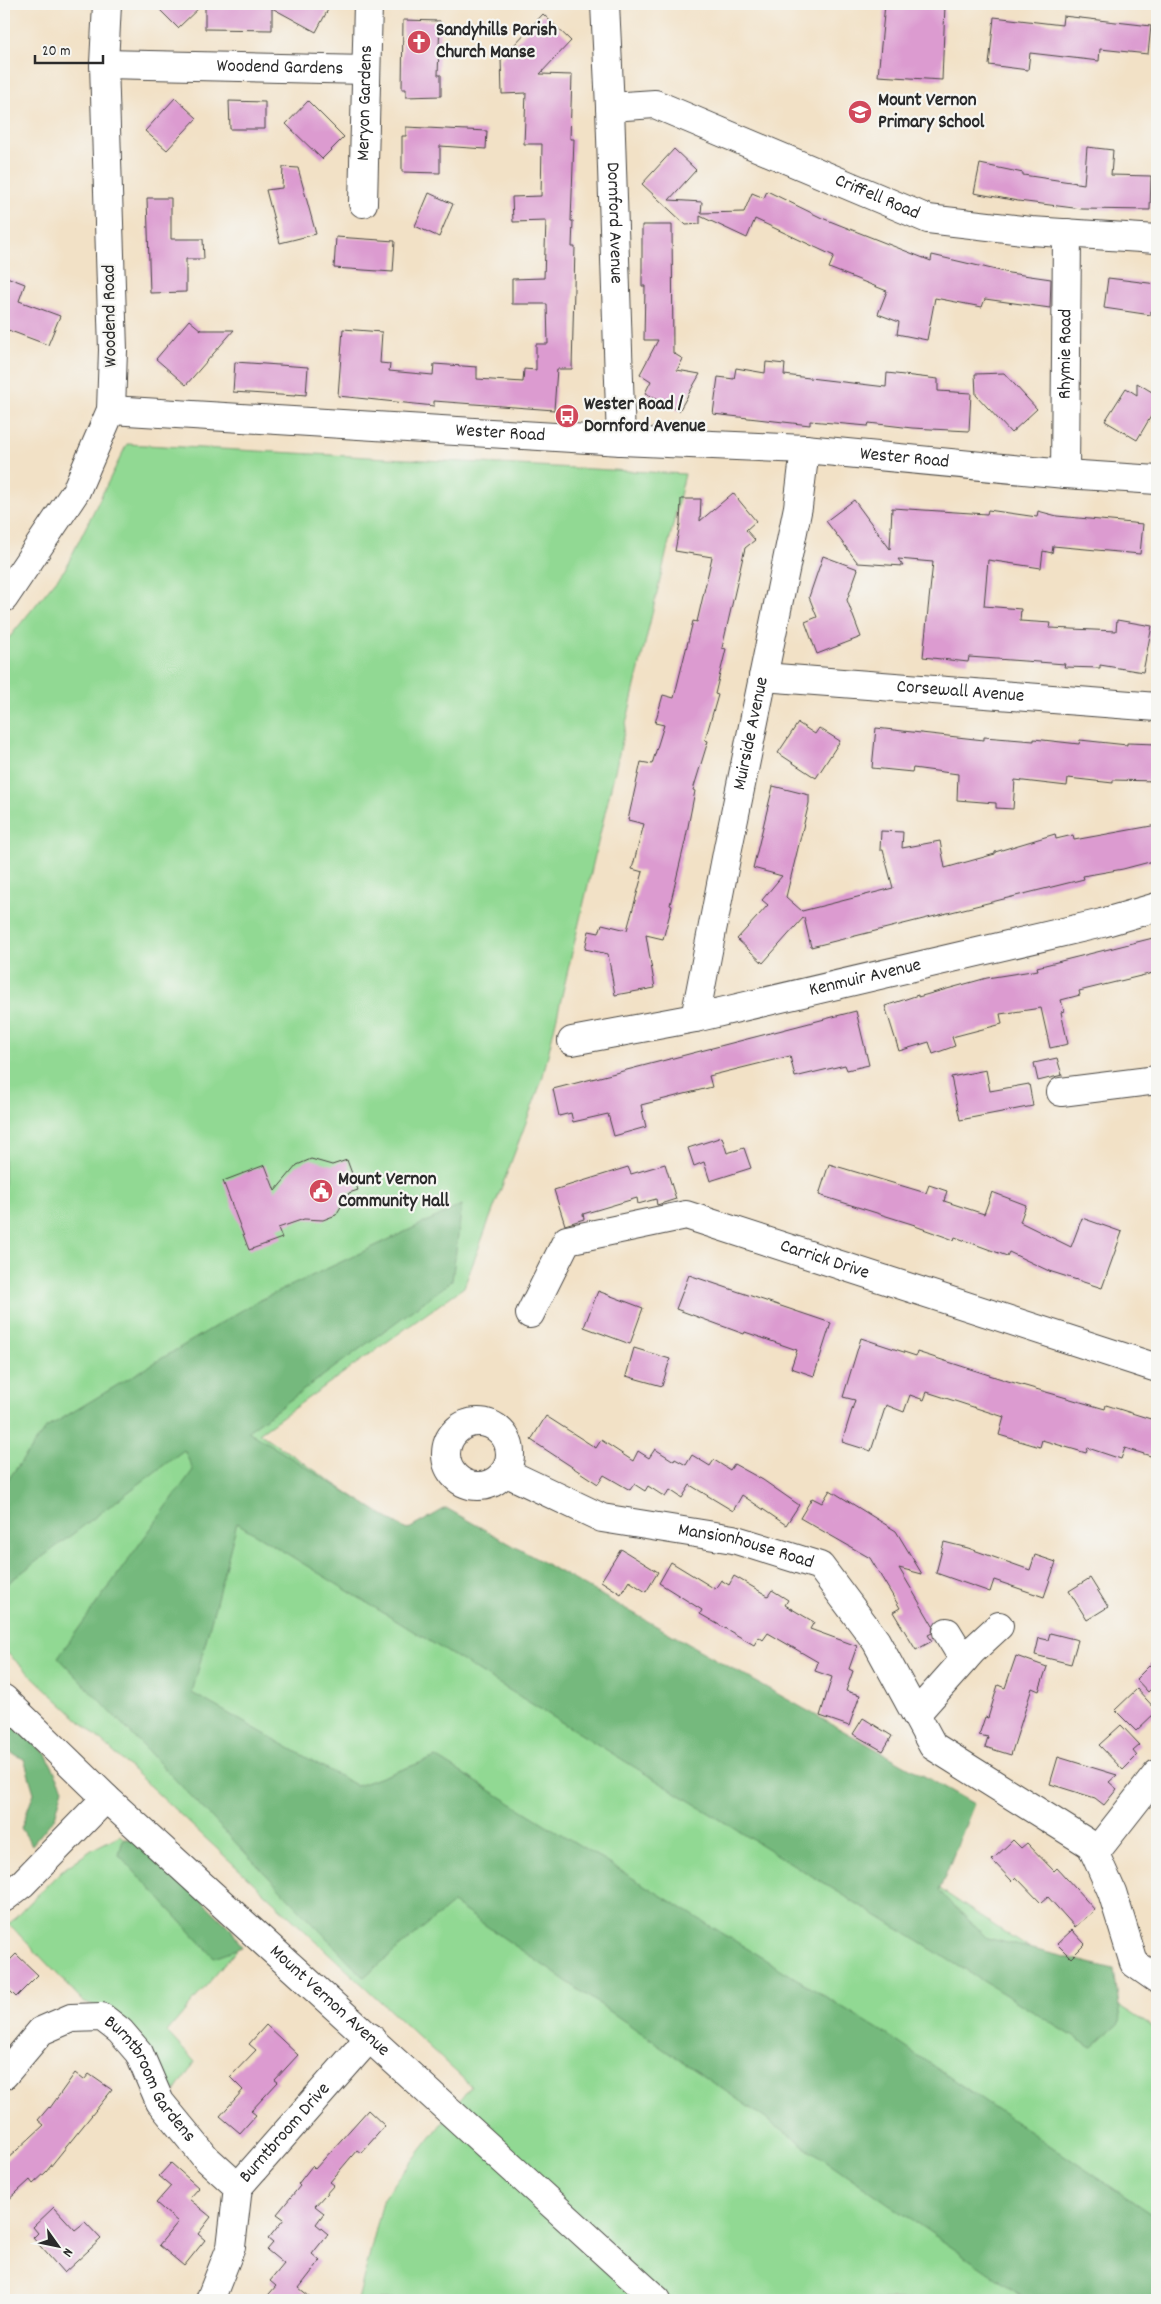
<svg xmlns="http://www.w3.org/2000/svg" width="1161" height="2304" font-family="Dekko,sans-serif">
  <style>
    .green { fill: #91d993; stroke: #5e825f }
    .forest { fill: #74b97d; stroke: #507254 }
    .building { fill: #dc9bd0 }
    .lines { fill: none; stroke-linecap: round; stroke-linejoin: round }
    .minor-casing { stroke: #494642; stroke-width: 30 }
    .major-casing { stroke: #494642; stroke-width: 30 }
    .minor { stroke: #fff; stroke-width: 28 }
    .major { stroke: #fff; stroke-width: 28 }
    .labels { text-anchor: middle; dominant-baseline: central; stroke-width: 4.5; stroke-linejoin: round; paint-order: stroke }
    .poi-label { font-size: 19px; font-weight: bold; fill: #2b2b2b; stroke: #f6f6f2; text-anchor: start }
    .street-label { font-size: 19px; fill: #2b2b2b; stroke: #f6f6f2 }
  </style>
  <rect width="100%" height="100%" fill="#f6f6f2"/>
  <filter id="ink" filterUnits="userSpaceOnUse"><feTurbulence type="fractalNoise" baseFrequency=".02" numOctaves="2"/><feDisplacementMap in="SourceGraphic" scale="10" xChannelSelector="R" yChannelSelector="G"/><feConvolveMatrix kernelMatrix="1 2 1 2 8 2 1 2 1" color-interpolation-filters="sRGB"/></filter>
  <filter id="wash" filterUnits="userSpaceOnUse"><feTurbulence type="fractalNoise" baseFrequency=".0096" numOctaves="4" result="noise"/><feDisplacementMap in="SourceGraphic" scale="20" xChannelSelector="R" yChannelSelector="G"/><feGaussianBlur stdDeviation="1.12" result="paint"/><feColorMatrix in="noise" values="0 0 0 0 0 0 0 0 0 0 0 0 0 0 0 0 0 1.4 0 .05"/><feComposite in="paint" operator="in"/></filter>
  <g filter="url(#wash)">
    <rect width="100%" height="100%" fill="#f2e1c6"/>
    <path class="green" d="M127 444 685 474 542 1080 464 1287 259 1433 1004 1932 1157 2030V2300H358L384 2197 471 2086 4 1650V644L65 569Z
      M120 1835 239 1947 167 2032 195 2062 175 2092 123 2018 83 2001 9 1924 61 1871 93 1849Z"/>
    <path class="forest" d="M462 1205 452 1281 248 1431 407 1530 446 1508 974 1804 939 1891 987 1938 1114 1969 1121 2021 1092 2048 237 1523 192 1693 357 1786 436 1757 883 2032 1157 2218V2300H1028L453 1903 364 1977 58 1657 193 1470 184 1450 4 1586V1485L46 1428 254 1303Z
      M4 1718 46 1754 63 1788 55 1817 32 1845 21 1828 34 1793 24 1759 4 1750Z
      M123 1839H139L231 1929 242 1947 214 1957 119 1855Z"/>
    <g id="blocks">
      <path class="building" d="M154 4H203L178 28Z
        M205 4H331L316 32 272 8V30L205 29Z
        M885 4 945 5 942 80 878 76Z
        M543 14 571 41 540 74 572 75 570 139H574L571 221H573L572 247H575L572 369H557L554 410 434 401V406L338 396 343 329 382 332 380 363 390 364 389 371 433 375 434 364 477 367V379L523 382 524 369 536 370V344H548L547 304H512V279L544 278 546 221 513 222 512 197 541 196 542 144H524L526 93 502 94 501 59Z
        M1063 16 1151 26 1148 54 1100 49 1099 61 1030 53 1028 70 989 65 994 17 1062 25Z
        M403 20 440 21 438 75H441V96L406 97V89H402Z
        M175 98 197 118 167 150 145 131Z
        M229 101 265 102V129H230Z
        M308 101 344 137 322 159 286 124Z
        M406 127 487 131 486 149 440 146V173L402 172V136H406Z
        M1087 147 1113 150 1111 175 1151 176 1150 210 1082 209 1018 201 974 193 980 164 1023 173V175L1084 184Z
        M674 149 696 170 669 200 702 202 701 213 744 212 752 193 764 198 767 191 822 218 931 261 932 255 1009 273 1051 279 1050 308 985 299 982 307 935 298 927 340 897 334 899 322 878 314 887 291 829 268 834 256 755 219 747 238 700 216V224L686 225 642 184Z
        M283 167 298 168 316 234 280 243 266 190 282 188Z
        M429 193 453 204 439 237 415 226Z
        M147 198H171V239H203L204 259H186V292L150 293Z
        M642 225H672L673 353 683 359 677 370 700 374 679 411 645 393 651 381 640 374 658 340H644L645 286H642Z
        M336 237 395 241 393 272 334 268Z
        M4 276 25 284 19 301 60 316 48 345 8 330 6 337 4 336Z
        M1108 278 1157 284V311H1151V315L1104 308Z
        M189 320 201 330H234L186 385 156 359Z
        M235 362 308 367 306 395 295 394V396L233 392Z
        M766 362 785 364 784 375 886 387 887 373 938 379V391L971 393 969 431 912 428 869 423 868 426 810 421V425L713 414 718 377 734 379 736 368 765 373Z
        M1004 373 1037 409 1011 433 976 395 975 374Z
        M1137 383 1157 395V406L1137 440 1105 421 1126 388 1137 395Z
        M733 493 756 521 746 530 755 540 745 548 722 648 726 649 715 694 718 695 705 740 708 741 693 790 695 791 685 842 670 905 672 906 663 939 646 935 655 988 615 995 608 954 585 949 589 931 599 933 602 924 627 930 643 872 632 869 644 824 628 820 641 762 652 764 664 725 655 723 663 695 674 698 693 621 697 622 712 557 675 551 680 524 681 499H701L700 521Z
        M854 500 890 549 892 508 987 514 988 510 1037 517 1038 511 1057 516 1143 524 1140 554 1053 546 1052 553 1043 551 1041 568 988 560 984 606 1021 609 1020 621 1051 623 1050 628 1116 631 1117 620 1152 626 1143 672 1100 665V668L1064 667 1065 664 969 657 968 662 923 657 933 562 898 559 903 566 858 563 826 521Z
        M823 556 858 569 847 600 861 637 817 654 805 622 817 617 809 597Z
        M798 723 815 734 819 728 840 741 816 778 778 753Z
        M876 728 984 740V737L1034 741V739L1079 744 1080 740 1127 745V743L1157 744V781L1113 780V783L1068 778 1067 786 1015 780 1013 809 996 808V803L957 800 958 774 913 768 912 772 872 768Z
        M773 786 809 795V803L786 897 802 911 893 888 883 850H880L881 831 903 832 902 848 940 841 945 868 995 854V852L1055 834 1056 839 1073 835 1074 840 1157 825V860L1123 869 1083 876 1084 879 811 947 804 917 763 963 737 939 768 905 762 900 782 876 753 868Z
        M1157 937V972L1079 991 1080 995 1061 1000 1064 1011 1061 1012 1068 1044 1050 1048 1041 1008 1000 1014 1002 1024 952 1037 955 1046 933 1054 929 1042 899 1051 885 1006 918 995V997L987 978 1038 970 1037 967Z
        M856 1011 869 1065 847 1070 845 1065 795 1077 790 1056 709 1076 712 1087 641 1105 646 1127 614 1136 608 1114 573 1122 571 1113 559 1116 553 1089Z
        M1057 1058 1062 1075 1038 1081 1034 1063Z
        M986 1070 990 1091 1029 1084 1033 1106 960 1120 951 1077Z
        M722 1137 727 1153 744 1148 751 1168 710 1181 704 1162 694 1166 688 1148Z
        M311 1159 332 1165 347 1160 358 1190 349 1193 336 1215 323 1220 304 1219 278 1228 282 1238 249 1250 223 1181 265 1165 275 1191 297 1165Z
        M665 1164 676 1199 657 1205 656 1199 638 1204 637 1198 583 1214 584 1219 565 1225 554 1190 628 1167 631 1174Z
        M829 1164 926 1193 929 1185 947 1191 944 1201 984 1214 992 1192 1026 1205 1020 1222 1071 1247 1082 1218 1122 1232 1102 1288 1049 1271 1009 1252 1007 1256 955 1237 954 1240 915 1226V1225L819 1195Z
        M689 1275 831 1323 814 1376 791 1368 797 1350 745 1332 744 1334 676 1309Z
        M598 1291 643 1308 630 1344 584 1327Z
        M861 1338 916 1356 917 1352 1008 1381 1105 1409 1106 1405 1157 1421V1458L1125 1448 1121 1459 1088 1448 1086 1453 1042 1440 1040 1447 999 1435 1004 1417 927 1392 924 1400 910 1395 904 1412 886 1405 871 1451 842 1442 855 1400 843 1397Z
        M634 1348 670 1359 662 1386 626 1376Z
        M546 1416 596 1448 601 1440 633 1461 638 1451 649 1458 655 1449 674 1461 675 1459 686 1465 692 1455 710 1466 714 1460 730 1470 734 1464 763 1480 799 1505 786 1525 742 1495 733 1511 690 1485 682 1498 670 1490 665 1497 648 1486 645 1491 634 1484 630 1490 604 1475 598 1484 531 1440Z
        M830 1490 896 1531 922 1574 899 1568 933 1626 932 1633 928 1635 932 1641 916 1650 893 1612 900 1608 870 1558 800 1518 812 1498 822 1503Z
        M944 1542 968 1548 1030 1570 1035 1555 1056 1562 1044 1597 994 1580 990 1592 936 1573Z
        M621 1549 658 1572 646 1592 629 1581 621 1594 601 1581Z
        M671 1562 715 1589 721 1580 729 1585 734 1576 768 1596 772 1590 788 1600 785 1605 814 1622 810 1629 857 1646 849 1669 853 1671 846 1691 860 1695 849 1726 820 1716 832 1677 815 1671 818 1662 768 1633 763 1640 759 1637 754 1645 700 1614 702 1610 659 1583Z
        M1090 1578 1108 1607 1087 1620 1069 1591Z
        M1050 1633 1078 1640 1071 1664 1035 1655 1039 1638 1048 1640Z
        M1016 1656 1047 1667 1039 1691 1032 1688 1011 1755 985 1747 988 1737 979 1735 985 1717 988 1718 998 1685 1005 1688Z
        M1157 1658V1683L1148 1692 1136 1679Z
        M1137 1689 1157 1711 1136 1731 1115 1710Z
        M863 1718 892 1736 883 1751 853 1734Z
        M1121 1725 1140 1745 1133 1751 1137 1756 1123 1770 1099 1745Z
        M1058 1757 1117 1775 1109 1782 1117 1789 1104 1805 1095 1798 1050 1784Z
        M1013 1840 1021 1848 1027 1843 1054 1871 1057 1868 1095 1910 1075 1927 1048 1897 1041 1903 1016 1877 1012 1881 992 1860Z
        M1072 1930 1085 1944 1071 1958 1057 1944Z
        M16 1954 38 1975 16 1997 4 1985V1966Z
        M266 2025 298 2055 275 2080 278 2082 251 2111 256 2115 240 2133 220 2116 243 2090 230 2077 256 2050 249 2044Z
        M75 2073 84 2080 89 2074 112 2090 46 2172 33 2184 30 2180 4 2204V2162L44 2125 38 2120 49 2107 50 2108Z
        M368 2110 385 2126 361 2153 357 2150 330 2182 334 2185 315 2206 324 2213 316 2224 328 2234 312 2254 320 2261 299 2288 314 2300H264L276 2286 270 2281 284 2264 267 2250 273 2243 268 2239 284 2219 277 2214 300 2186 298 2184 312 2166 315 2169Z
        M171 2163 199 2188 189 2199 211 2217 198 2234 205 2240 184 2266 159 2245 178 2222 156 2203 171 2186 159 2176Z
        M54 2207 75 2230 85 2222 101 2239 64 2273 33 2238 38 2233 33 2227Z"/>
    </g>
  </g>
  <g filter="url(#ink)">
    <use href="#blocks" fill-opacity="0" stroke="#494642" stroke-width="1"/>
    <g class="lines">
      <g class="minor-casing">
        <g id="minor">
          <path id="s1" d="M605 4 610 107 621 441"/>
          <path id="s2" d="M104 64 366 70"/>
          <path id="s3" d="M610 107 655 104 928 219 1031 231 1157 239"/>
          <path id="s4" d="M363 203 368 4"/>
          <path id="s5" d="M111 410 621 441 805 449 1065 474 1157 480"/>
          <path id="s6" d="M1065 474 1067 233"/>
          <path d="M4 598 76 491 111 410 113 350 104 64 107 4"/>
          <path id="s7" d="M763 677 1157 707"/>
          <path id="s8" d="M695 1018 728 848 798 507 805 449"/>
          <path id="s9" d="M572 1041 695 1018 1102 923 1157 907"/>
          <path d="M1061 1092 1157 1080"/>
          <path id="s10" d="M530 1314 567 1240 686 1215 1157 1368"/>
          <circle cx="478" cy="1454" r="32"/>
          <path id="s11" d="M505 1472 602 1518 733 1539 820 1566 876 1641 933 1746 1091 1845 1112 1892 1134 1963 1157 1979"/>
          <path d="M947 1632 964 1660"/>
          <path d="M916 1714 972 1651 999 1626"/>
          <path d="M1095 1853 1157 1774"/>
          <path d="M4 1898 22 1884 106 1798"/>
          <path id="s12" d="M4 2075 41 2031 71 2018 102 2017 120 2031 139 2053 160 2102 206 2158 238 2187"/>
          <path id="s13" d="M210 2300 231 2247 238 2187 370 2037"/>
        </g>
      </g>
      <g class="major-casing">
        <g id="major">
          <path id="s14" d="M4 1699 106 1798 657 2300"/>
        </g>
      </g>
      <use href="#minor" class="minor"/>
      <use href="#major" class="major"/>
    </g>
  </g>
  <defs>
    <g id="church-disc" transform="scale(1.25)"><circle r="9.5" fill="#d1495b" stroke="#f6f6f2"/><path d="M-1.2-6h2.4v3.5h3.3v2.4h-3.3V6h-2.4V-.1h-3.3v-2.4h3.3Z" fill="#fff"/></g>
    <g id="school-disc" transform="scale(1.25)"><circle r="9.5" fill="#d1495b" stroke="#f6f6f2"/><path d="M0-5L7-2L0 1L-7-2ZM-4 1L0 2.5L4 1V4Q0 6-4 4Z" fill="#fff"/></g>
    <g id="bus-disc" transform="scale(1.25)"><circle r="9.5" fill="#d1495b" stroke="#f6f6f2"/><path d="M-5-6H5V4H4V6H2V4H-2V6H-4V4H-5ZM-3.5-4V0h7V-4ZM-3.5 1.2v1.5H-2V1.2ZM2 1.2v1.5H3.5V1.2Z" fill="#fff"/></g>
    <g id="civic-disc" transform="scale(1.25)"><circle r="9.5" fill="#d1495b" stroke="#f6f6f2"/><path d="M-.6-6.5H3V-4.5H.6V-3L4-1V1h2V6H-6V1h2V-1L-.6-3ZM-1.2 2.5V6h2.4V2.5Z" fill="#fff"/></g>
  </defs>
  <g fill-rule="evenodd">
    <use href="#church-disc" x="419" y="42"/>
    <use href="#school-disc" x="860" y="112"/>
    <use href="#bus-disc" x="567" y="416"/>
    <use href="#civic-disc" x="321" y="1191"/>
  </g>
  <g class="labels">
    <g class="poi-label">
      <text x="436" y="31">Sandyhills Parish<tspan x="436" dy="22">Church Manse</tspan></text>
      <text x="878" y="101">Mount Vernon<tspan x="878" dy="22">Primary School</tspan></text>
      <text x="584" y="405">Wester Road /<tspan x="584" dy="22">Dornford Avenue</tspan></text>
      <text x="338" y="1180">Mount Vernon<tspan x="338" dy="22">Community Hall</tspan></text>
    </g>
    <g class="street-label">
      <text stroke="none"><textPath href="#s2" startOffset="176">Woodend Gardens</textPath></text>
      <text stroke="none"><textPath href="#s4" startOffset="100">Meryon Gardens</textPath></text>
      <text stroke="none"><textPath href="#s3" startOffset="286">Criffell Road</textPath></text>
      <text stroke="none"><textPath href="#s1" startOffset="219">Dornford Avenue</textPath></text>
      <text transform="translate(111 316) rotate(-91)">Woodend Road</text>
      <text stroke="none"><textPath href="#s6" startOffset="120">Rhymie Road</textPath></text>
      <text stroke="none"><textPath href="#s5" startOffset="390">Wester Road</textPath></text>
      <text stroke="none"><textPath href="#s5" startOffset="795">Wester Road</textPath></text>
      <text stroke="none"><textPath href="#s7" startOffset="198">Corsewall Avenue</textPath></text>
      <text stroke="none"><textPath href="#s8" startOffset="290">Muirside Avenue</textPath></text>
      <text stroke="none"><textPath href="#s9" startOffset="300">Kenmuir Avenue</textPath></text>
      <text stroke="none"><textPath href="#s10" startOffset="350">Carrick Drive</textPath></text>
      <text stroke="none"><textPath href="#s11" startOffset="254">Mansionhouse Road</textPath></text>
      <text stroke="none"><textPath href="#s14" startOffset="444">Mount Vernon Avenue</textPath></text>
      <text stroke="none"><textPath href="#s12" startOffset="201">Burntbroom Gardens</textPath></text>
      <text stroke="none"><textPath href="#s13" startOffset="189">Burntbroom Drive</textPath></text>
    </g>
  </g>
  <rect width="1161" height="2304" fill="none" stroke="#f6f6f2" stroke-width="20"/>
  <g transform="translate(58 2246) rotate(123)" stroke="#f6f6f2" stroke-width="4" paint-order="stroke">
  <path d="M0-4L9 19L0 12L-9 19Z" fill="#2b2b2b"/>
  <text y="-8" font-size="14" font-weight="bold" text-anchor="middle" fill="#2b2b2b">N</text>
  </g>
  <path d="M35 55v8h68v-8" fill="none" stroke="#2b2b2b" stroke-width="2.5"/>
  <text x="42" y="55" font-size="15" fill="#2b2b2b" stroke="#f6f6f2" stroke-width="4" paint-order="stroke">20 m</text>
</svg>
